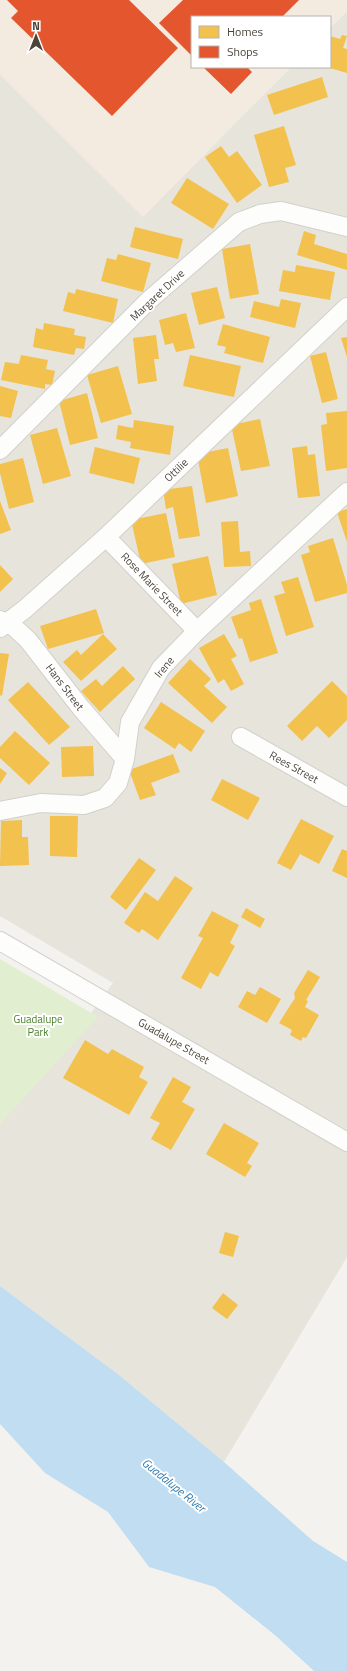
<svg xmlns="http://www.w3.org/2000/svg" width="347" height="1671" font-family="'Titillium Web',sans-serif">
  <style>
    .residential { fill: #e7e4dc }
    .commercial { fill: #f3ebdf }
    .green { fill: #e1eecf }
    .water { fill: #c0ddf1 }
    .homes { fill: #f2c14e }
    .shops { fill: #e4572e }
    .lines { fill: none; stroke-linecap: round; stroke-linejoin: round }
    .street-casing { stroke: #d2d0cb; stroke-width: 20 }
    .street { stroke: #fdfdfc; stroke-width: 18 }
    .labels { text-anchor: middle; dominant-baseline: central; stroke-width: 4; stroke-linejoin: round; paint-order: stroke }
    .street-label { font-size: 11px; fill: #4b4439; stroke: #fff }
    .park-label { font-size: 11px; fill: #4a7f2a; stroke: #fff }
    .water-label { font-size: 12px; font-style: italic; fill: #2e7ab2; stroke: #fff }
  </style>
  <rect width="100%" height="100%" fill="#f4f2ee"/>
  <path class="residential" d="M347 11V1257L224 1462 119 1375 0 1286V1124L91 1013 113 983 0 916V74L143 216 291 67H330V28Z"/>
  <path class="commercial" d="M0 0H347V11L330 28V17H192V67H291L143 217 0 74Z"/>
  <path class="green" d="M0 959 98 1017 0 1124Z"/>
  <path class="water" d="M0 1286 119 1375 224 1462 313 1541 347 1562V1671H314L276 1636 215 1587 149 1567 108 1512 45 1473 0 1424Z"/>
  <path class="homes" d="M342 35 347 36 343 48 347 49V73L330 68V36L340 39Z
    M322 77 328 97 274 115 267 95Z
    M284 126 296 165 285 168 289 182 269 187 254 135Z
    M221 146 229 157 237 151 262 185 237 203 205 157Z
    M187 178 229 204 213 229 171 203Z
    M135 227 183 239 178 259 130 247Z
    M304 231 316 235 314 244 347 254V270L297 255Z
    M250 244 259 294 230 299 222 249Z
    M118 254 151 263 143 292 101 281 107 258 116 260Z
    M296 265 335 272 330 300 279 291 283 270 295 272Z
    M217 287 225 318 199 325 191 293Z
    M76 289 118 299 113 323 63 311 68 292 75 294Z
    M281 299 301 303 295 328 250 317 254 301 279 307Z
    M186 313 195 348 176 352 173 343 165 345 159 320Z
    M44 323 75 329 74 335 86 337 84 349 76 348 74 355 33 347 36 328 43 330Z
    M223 324 270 337 263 363 224 353 226 347 217 345Z
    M156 335 159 359H154L157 381 138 384 133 338Z
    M347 337V357L341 338Z
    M326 352 338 399 322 403 310 356Z
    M21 355 48 360 46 369 55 371 52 385 45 384V389L1 380 5 362 19 364Z
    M190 355 241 366 234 397 183 386Z
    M118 366 132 414 101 423 87 375Z
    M0 386 18 391 11 418 0 416Z
    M87 393 98 438 70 445 59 401Z
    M347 411V468L326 471 321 425 327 424 326 413Z
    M260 419 270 466 241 471 231 425Z
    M134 420 174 426 170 455 130 448 131 442 116 439 118 425 133 428Z
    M57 428 71 476 43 484 30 435Z
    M307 446 308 455 315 454 320 496 298 498 292 448Z
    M95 447 140 458 134 484 89 473Z
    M228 448 238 496 206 503 197 454Z
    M23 458 34 502 9 509 0 473V464Z
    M192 486 200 536 179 539 173 507 166 509 163 490Z
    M0 501 11 530 0 534Z
    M347 509V542L337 512Z
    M166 513 175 557 141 564 131 520Z
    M238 521 240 552 250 551 251 566 224 567 221 522Z
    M333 538 347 585V593L315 602 301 555 310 552 308 546Z
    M208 556 217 595 181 604 172 564Z
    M0 565 13 579 0 592Z
    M298 577 314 627 286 636 274 596 285 593 281 582Z
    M261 599 278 653 250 662 242 638 239 639 231 617 251 610 249 603Z
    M96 609 104 633 48 649 40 626Z
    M103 634 117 649 81 681 63 662 77 650 81 655Z
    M224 634 237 656 231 659 244 684 231 691 224 679 218 683 199 648Z
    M0 653 9 654 2 696 0 695Z
    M190 659 211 679 204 686 227 707 212 723 168 683Z
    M123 666 135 679 100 712 81 691 96 679 102 686Z
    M332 681 347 696V720L329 738 317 726 302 741 287 726Z
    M28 682 70 727 49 745 8 700Z
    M161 702 205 731 191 752 179 743 175 749 144 728Z
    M15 731 50 763 29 785 0 758V747Z
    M93 746 94 776 62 777 61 747Z
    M173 754 180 772 151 783 156 795 140 800 129 770Z
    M0 768 7 773 0 784Z
    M222 779 260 798 248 820 211 800Z
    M50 816H78L77 857 50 856Z
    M301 819 334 836 319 864 300 854 291 870 277 863Z
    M22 820V837H28L29 865 0 866 1 821Z
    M342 849 347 851V878L332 871Z
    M139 858 156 870 126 910 110 897Z
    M175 876 193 888 158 940 142 929 139 933 124 923 145 892 158 901Z
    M246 908 265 919 260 928 241 917Z
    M212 911 239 925 230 943 235 946 218 977 210 972 201 989 181 978 203 938 198 936Z
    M308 970 320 977 306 1000 308 1001 305 1007 319 1015 306 1038 303 1037 301 1041 290 1035 292 1030 279 1023 295 998 294 993Z
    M260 987 281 999 267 1023 238 1007 247 991 255 995Z
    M85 1040 108 1054 112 1049 144 1067 139 1077 148 1082 129 1115 63 1078Z
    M173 1077 191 1087 182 1102 195 1109 171 1150 151 1139 160 1123 150 1118Z
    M224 1123 259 1143 247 1163 252 1166 245 1177 206 1154Z
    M225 1232 239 1236 233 1257 219 1253Z
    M223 1293 238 1305 227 1319 212 1308Z"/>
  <path class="shops" d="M7 0H129L178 48 112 116 11 18 18 11Z
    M183 0H299L282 17H192V56L159 23Z
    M203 67H247L252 72 231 94Z"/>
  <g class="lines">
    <g class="street-casing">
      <path id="street" d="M0 450 148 301 239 222 260 214 281 211 347 227
        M106 537 197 631
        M0 620 14 627 28 640 81 708 125 759
        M0 628 25 609 106 537 347 307
        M241 737 347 797
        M0 811 41 803 84 805 105 798 118 783 125 759 130 722 161 668 197 631 347 492
        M0 941 347 1142"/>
    </g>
    <use href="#street" class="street"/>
  </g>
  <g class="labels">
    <g class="street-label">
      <text transform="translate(157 295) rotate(-43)">Margaret Drive</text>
      <text transform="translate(176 470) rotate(-44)">Ottilie</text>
      <text transform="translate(152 584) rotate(46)">Rose Marie Street</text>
      <text transform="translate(164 667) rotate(-50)">Irene</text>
      <text transform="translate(65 687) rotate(53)">Hans Street</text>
      <text transform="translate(294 767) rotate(29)">Rees Street</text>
      <text transform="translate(174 1041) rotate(30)">Guadalupe Street</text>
    </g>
    <g class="park-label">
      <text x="38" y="1019">Guadalupe<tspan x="38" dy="13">Park</tspan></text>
    </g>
    <g class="water-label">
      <text transform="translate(174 1485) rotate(39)">Guadalupe River</text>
    </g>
  </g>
  <rect x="191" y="16" width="140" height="52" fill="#ffffff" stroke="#b7b4b0"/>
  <rect x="199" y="26" width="20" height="12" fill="#f2c14e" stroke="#b7b4b0"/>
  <text x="227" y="36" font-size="12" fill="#4b4439">Homes</text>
  <rect x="199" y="46" width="20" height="12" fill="#e4572e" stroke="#b7b4b0"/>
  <text x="227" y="56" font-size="12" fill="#4b4439">Shops</text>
  <g transform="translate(36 36)" stroke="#ffffff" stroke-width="3" paint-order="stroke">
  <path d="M0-3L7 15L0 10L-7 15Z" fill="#4b4439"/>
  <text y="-6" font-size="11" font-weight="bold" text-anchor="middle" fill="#4b4439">N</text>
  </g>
</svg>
